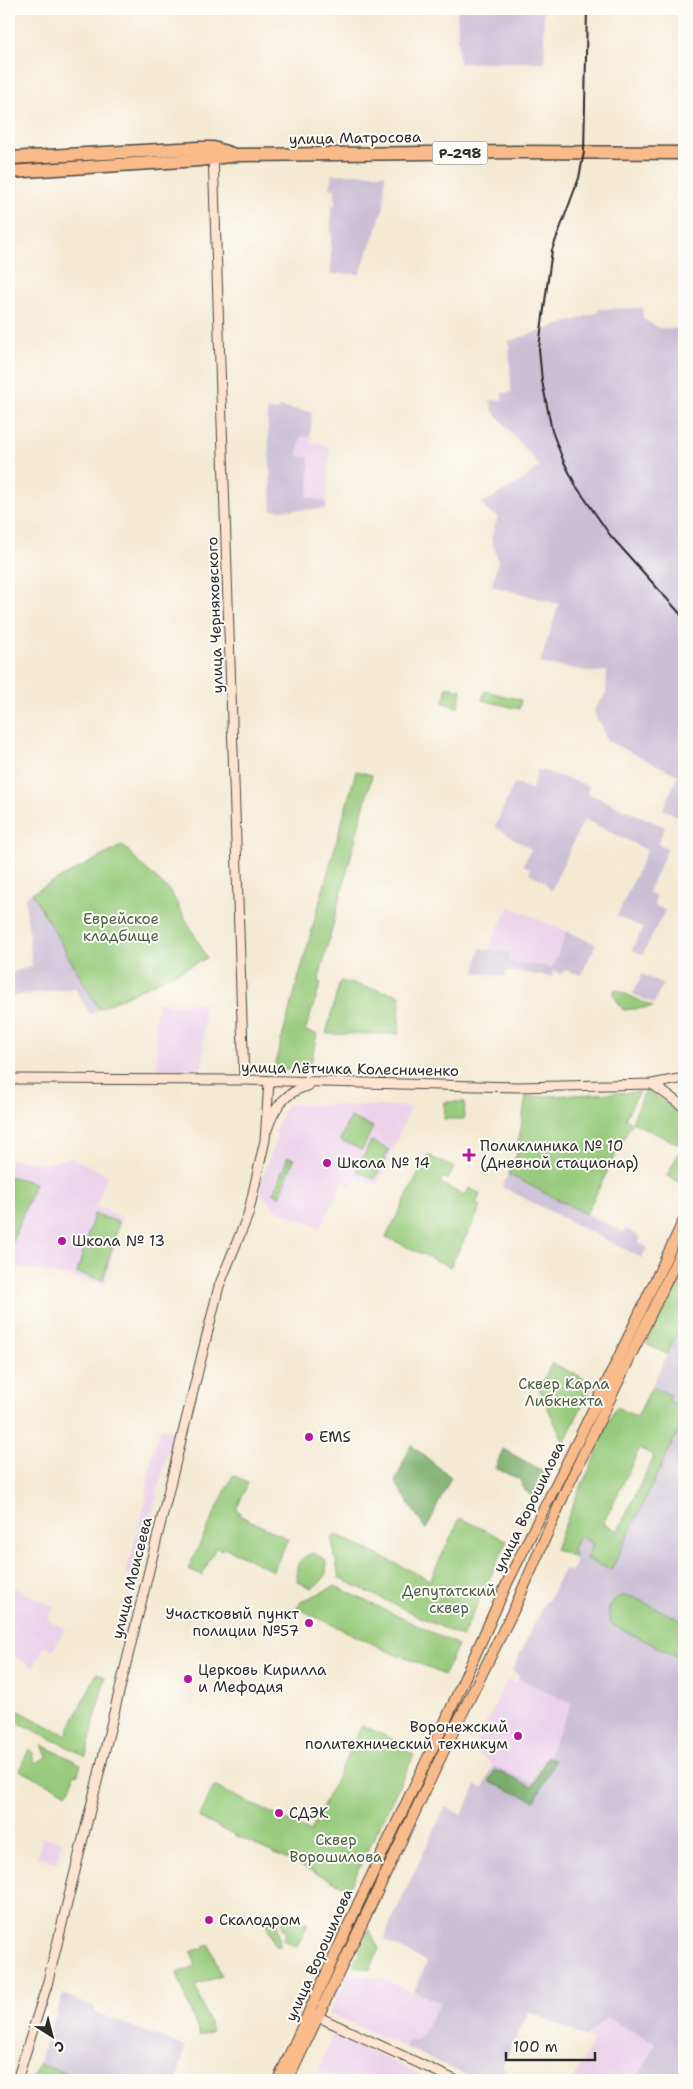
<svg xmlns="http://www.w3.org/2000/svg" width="693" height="2089" font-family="'Shantell Sans',sans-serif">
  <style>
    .built { fill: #ecd1ea }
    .industrial { fill: #cbbfd5 }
    .green { fill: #97ca7b; stroke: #617a53; fill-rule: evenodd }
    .forest { fill: #79ae6b; stroke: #526c4b }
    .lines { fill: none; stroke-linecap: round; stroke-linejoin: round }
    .secondary-casing { stroke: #494844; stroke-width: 11 }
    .primary-casing { stroke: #494844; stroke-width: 12 }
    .highway-casing { stroke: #494844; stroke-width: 15 }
    .secondary { stroke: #fde4d1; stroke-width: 9 }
    .primary { stroke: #fabb8b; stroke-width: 10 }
    .highway { stroke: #fabb8b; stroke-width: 12 }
    .rail { stroke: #2b2b2b; stroke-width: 2 }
    .poi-dot { fill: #b5179e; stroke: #fdfcf7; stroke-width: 2 }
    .labels { text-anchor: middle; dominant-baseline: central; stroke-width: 4; stroke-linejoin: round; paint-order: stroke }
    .shield { fill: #fdfcf7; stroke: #6a6a68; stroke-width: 1 }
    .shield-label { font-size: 14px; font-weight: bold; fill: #2b2b2b }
    .street-label { font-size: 15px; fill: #2b2b2b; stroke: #fdfcf7 }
    .park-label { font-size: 15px; fill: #4b5b43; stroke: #fdfcf7 }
    .poi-label { font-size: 15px; fill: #2b2b2b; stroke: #fdfcf7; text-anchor: start }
  </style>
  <rect width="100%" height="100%" fill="#fdfcf7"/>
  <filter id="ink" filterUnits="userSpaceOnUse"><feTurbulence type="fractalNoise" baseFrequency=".02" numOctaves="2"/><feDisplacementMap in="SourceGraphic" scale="10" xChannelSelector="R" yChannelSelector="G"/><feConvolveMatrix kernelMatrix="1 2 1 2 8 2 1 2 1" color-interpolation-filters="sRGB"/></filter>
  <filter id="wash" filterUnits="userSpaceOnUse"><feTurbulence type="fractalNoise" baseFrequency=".0096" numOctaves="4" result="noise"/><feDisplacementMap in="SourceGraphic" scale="20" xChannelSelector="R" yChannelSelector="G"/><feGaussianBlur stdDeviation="1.12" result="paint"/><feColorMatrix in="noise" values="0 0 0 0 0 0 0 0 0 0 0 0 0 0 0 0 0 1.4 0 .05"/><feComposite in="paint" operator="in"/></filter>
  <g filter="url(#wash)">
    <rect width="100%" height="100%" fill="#f4ead4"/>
    <path class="built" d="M301 436 311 438V442L321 443 330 449 326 502 307 497 309 487V458L300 457 298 454Z
      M510 907 566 931 564 940 552 967 508 962 489 949 496 931Z
      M157 1002H168V1005L204 1002 203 1068 157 1070 155 1012H158Z
      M286 1104 410 1107 378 1186 358 1177 352 1187 343 1183 320 1228 275 1209 263 1196 259 1186 277 1138 275 1132Z
      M70 1157 108 1175 96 1206 122 1217 105 1284 9 1265V1159L47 1164Z
      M161 1427 172 1431 137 1578 126 1573 145 1504 151 1459Z
      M9 1585 54 1607 47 1620 65 1628 53 1651 44 1647 34 1667 9 1655Z
      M518 1678 572 1704 533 1785 493 1766 486 1758 472 1752 507 1680 515 1683Z
      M42 1837 62 1841 57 1862 37 1857Z
      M348 1973 385 1979 413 1993 414 1991 440 2003 418 2041 408 2042 405 2047 329 2013Z
      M607 2018 655 2043 637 2080H573L593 2040 585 2037Z
      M333 2034 430 2079 429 2080H339L318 2070Z"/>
    <path class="industrial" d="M457 9H543L545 62 459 63Z
      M332 174H385L384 207 360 274H331V206L335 205V189L330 188Z
      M643 308V319L658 328 684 329V819L663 809 678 775 607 741 600 721H597L594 710 606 693 607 671 593 672 540 663 559 604 492 586 498 560 491 539 498 516 487 511 482 503 520 482 540 466 493 411 490 400H502V393L511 392 509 341 596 313 600 309Z
      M279 407 312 412 310 437 301 436 298 454 300 457H309V487L307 497 326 502V509L272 510 267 409 279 411Z
      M538 769 589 786 587 793 665 827 658 844 668 848 648 892 656 896 654 905 665 910 643 954 632 950 643 928 617 916 647 850 584 819 551 891 544 881 529 873 531 869 523 865 531 849 495 827 514 783 532 789Z
      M32 893 99 1009 90 1014 75 988 12 996 11 973 32 966 25 897Z
      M566 931 596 944 581 975 565 970 562 974 553 971 552 977 507 971 506 977 475 973 480 948 509 953V962L552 967 564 940Z
      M642 974 663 984 654 1004 633 994Z
      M508 1174 586 1214 624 1232 626 1229 637 1235 640 1239 639 1242 647 1247 642 1258 502 1187Z
      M684 1319V2080H637L655 2043 607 2018 585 2037 529 2011 502 2066 505 2068 498 2080H477L405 2047 408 2042 418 2040 440 2003 414 1991 427 1962 384 1940 390 1924 445 1807 462 1815 476 1785 483 1788 493 1766 534 1784 572 1704 518 1678 519 1675 512 1671 544 1603 548 1601 564 1569 571 1572 576 1561 573 1559 575 1553 572 1551 579 1536 618 1531 654 1455 637 1417Z
      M63 1994 95 2007 94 2012 185 2047 177 2080H88L38 2064Z"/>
    <path class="green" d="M447 686 462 690 458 707 443 703Z
      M485 691 521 700 519 709 482 700Z
      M356 771 372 775 318 982 321 983 305 1031 317 1034 310 1068 280 1069 277 1067 275 1063Z
      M123 845 138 862 170 891 207 958 99 1009 32 893Z
      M340 981 400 995 399 1034H326Z
      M615 989 653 1007 623 1010 613 994Z
      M645 1091H649L684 1117V1185L667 1176 682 1146 632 1122 586 1214 508 1174 516 1157 526 1097 639 1092 625 1119 632 1122Z
      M445 1102H465L464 1119H444Z
      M350 1117 373 1127 362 1150 340 1140Z
      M371 1141 389 1150 375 1179 357 1171Z
      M428 1155 454 1168 448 1179 443 1177 440 1183 465 1196 469 1188 480 1194 476 1204 481 1207 450 1267 386 1237Z
      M288 1157 294 1159 280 1196 273 1194Z
      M9 1176 35 1183 9 1250Z
      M94 1214 119 1222 103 1280 77 1273Z
      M684 1267V1319L667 1354 648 1345 647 1342Z
      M552 1363 593 1383 564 1443 539 1389Z
      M684 1386V1419L611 1570 586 1559 593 1543 579 1536 572 1551 575 1553 574 1557 555 1549 579 1490 597 1454V1444L616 1407 637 1417 652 1387 671 1395 668 1401 680 1406 684 1397 680 1395ZM640 1448 654 1456 618 1531 603 1524Z
      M233 1475 248 1483 236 1510 240 1512 239 1515 288 1539 273 1571 224 1547 222 1550 216 1547 202 1575 188 1569Z
      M460 1518 507 1541 462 1637 339 1578 332 1540 335 1534 430 1580Z
      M313 1553 325 1559C329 1574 325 1581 311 1588L298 1582C295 1565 297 1560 313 1553Z
      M335 1586 458 1645 444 1675 401 1655 400 1657 297 1608 300 1602Z
      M621 1596 633 1597 684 1622V1660L613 1625C605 1614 608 1602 621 1596Z
      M97 1673 105 1677 86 1756 9 1718V1706L66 1735Z
      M362 1725 407 1746 405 1750 414 1755 349 1889 199 1818 214 1786 311 1832Z
      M42 1745 81 1764 78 1775 74 1774 72 1784 67 1793 19 1770 29 1749 34 1754 32 1756 36 1763 47 1757Z
      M279 1913 277 1920 280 1946H275L265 1918Z
      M286 1914 308 1924 297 1947 283 1940 287 1931 283 1929 282 1922Z
      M369 1928 379 1949 370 1969 353 1966Z
      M210 1945 221 1976 195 1985 212 2031 200 2036 177 1973 196 1966 191 1952Z
      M38 2064 88 2080H32Z"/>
    <path class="forest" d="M411 1445 451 1477 426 1530 395 1482Z
      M503 1449 547 1473 536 1499 523 1489 521 1480 495 1468Z
      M547 1757 555 1760 535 1801 489 1782 495 1770 532 1787Z"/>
  </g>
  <g filter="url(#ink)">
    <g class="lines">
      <g class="secondary-casing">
        <path id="secondary" d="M213 154 244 1080
          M9 1079 244 1080 517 1087 652 1084 684 1078
          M652 1084 684 1107
          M267 1130C274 1108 285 1092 308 1086
          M312 2014 455 2080
          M17 2080 47 1985 219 1286 248 1215 265 1140 269 1082"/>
      </g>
      <g class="primary-casing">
        <path id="primary" d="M278 2080 359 1902 445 1722 509 1579 606 1384 684 1220
          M288 2080 447 1744 516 1605 565 1492 684 1245"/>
      </g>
      <g class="highway-casing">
        <path id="highway" d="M9 158 199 148H213L232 154
          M9 172 199 160 237 155 516 152 684 153"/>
      </g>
      <use href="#secondary" class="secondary"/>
      <use href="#primary" class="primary"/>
      <use href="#highway" class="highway"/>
      <path class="rail" d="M587 9 584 152 579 178 552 250 541 331 539 349 542 381 552 431 563 460 576 486 610 535 684 618"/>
    </g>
  </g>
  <g class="poi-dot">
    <path d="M466.5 1147.5h5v5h5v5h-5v5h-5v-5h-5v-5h5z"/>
    <circle cx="327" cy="1163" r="5"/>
    <circle cx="62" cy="1241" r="5"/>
    <circle cx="309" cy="1437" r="5"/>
    <circle cx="309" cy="1623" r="5"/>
    <circle cx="188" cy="1679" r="5"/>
    <circle cx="518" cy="1736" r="5"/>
    <circle cx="279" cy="1813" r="5"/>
    <circle cx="209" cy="1920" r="5"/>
  </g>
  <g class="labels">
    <rect class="shield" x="432.5" y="141.5" width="55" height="23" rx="4"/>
    <g class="shield-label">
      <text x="460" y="153">Р-298</text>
    </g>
    <g class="street-label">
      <text transform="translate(355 138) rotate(-1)">улица Матросова</text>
      <text transform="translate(215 615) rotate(-92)">улица Черняховского</text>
      <text transform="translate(350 1069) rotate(1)">улица Лётчика Колесниченко</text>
      <text transform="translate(529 1507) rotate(-64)">улица Ворошилова</text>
      <text transform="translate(132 1578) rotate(-76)">улица Моисеева</text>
      <text transform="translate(319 1955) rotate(-66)">улица Ворошилова</text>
    </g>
    <g class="park-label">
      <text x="121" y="919">Еврейское<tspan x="121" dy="17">кладбище</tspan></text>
      <text x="564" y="1384">Сквер Карла<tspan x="564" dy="17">Либкнехта</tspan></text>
      <text x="449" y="1591">Депутатский<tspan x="449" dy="17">сквер</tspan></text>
      <text x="336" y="1840">Сквер<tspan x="336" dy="17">Ворошилова</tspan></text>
    </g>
    <g class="poi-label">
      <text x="480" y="1146">Поликлиника № 10<tspan x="480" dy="17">(Дневной стационар)</tspan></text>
      <text x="337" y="1163">Школа № 14</text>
      <text x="72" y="1241">Школа № 13</text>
      <text x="319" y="1437">EMS</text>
      <text x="299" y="1614" text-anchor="end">Участковый пункт<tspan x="299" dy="17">полиции №57</tspan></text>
      <text x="198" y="1670">Церковь Кирилла<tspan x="198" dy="17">и Мефодия</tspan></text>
      <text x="508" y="1727" text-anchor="end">Воронежский<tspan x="508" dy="17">политехнический техникум</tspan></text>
      <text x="289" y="1813">СДЭК</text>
      <text x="219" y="1920">Скалодром</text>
    </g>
  </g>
  <rect width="693" height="2089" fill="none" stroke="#fdfcf7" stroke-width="30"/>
  <g transform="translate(52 2036) rotate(144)" stroke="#fdfcf7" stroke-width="4" paint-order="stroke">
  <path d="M0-4L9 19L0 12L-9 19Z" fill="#2b2b2b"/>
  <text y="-8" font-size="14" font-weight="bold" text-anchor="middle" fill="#2b2b2b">С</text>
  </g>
  <path d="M506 2052v8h89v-8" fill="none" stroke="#2b2b2b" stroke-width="2.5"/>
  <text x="513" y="2052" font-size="15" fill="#2b2b2b" stroke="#fdfcf7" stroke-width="4" paint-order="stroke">100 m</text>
</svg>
